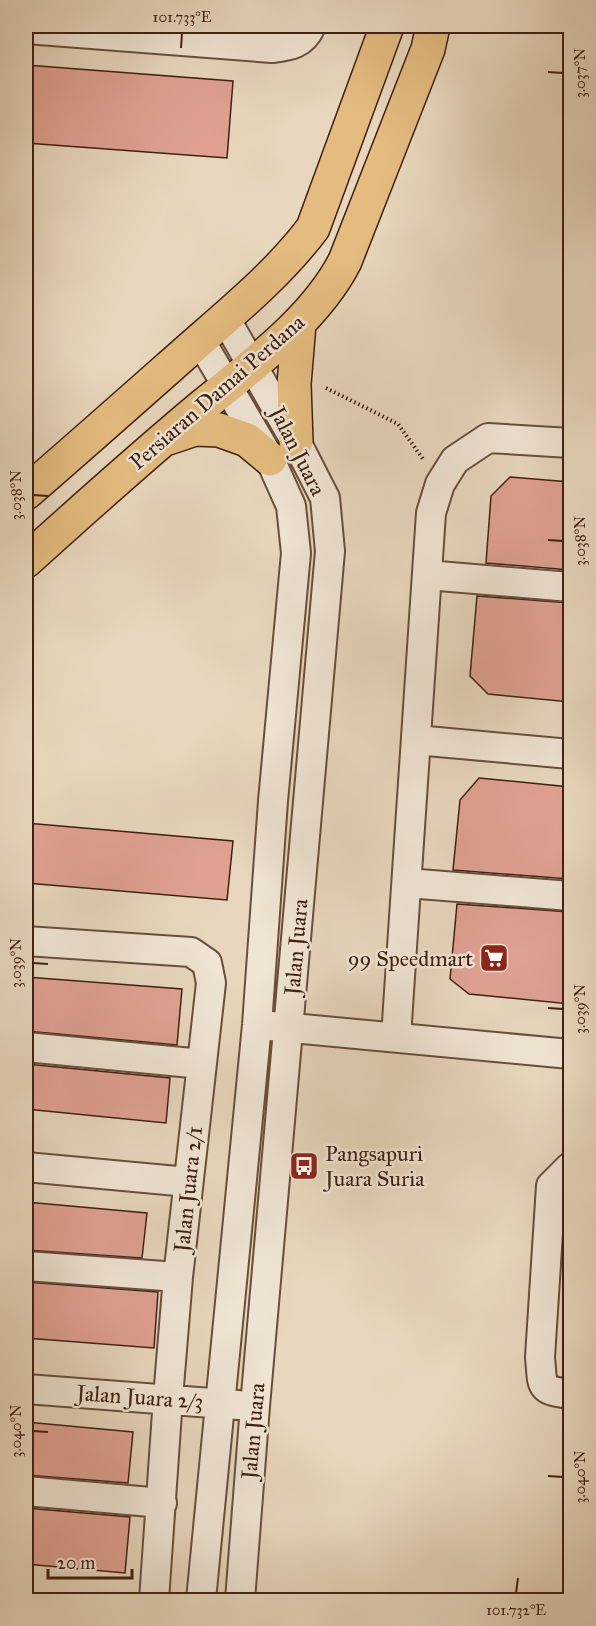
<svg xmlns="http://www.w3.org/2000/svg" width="596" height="1626" font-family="'IM FELL Great Primer',serif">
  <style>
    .building { fill: #e0a193; stroke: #3e2011; stroke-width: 1.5 }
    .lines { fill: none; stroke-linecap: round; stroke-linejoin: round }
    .minor-casing { stroke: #684e3c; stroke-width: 32 }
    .major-casing { stroke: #3e2011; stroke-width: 36 }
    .path { stroke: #3e2011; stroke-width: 4; stroke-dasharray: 1.5 3; stroke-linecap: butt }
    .minor { stroke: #f0e5d5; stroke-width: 28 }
    .major { stroke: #e4bc7f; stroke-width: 33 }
    .ticks { fill: none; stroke: #3e2011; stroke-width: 2 }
    .labels { text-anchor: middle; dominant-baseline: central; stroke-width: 5; stroke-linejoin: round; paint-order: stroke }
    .street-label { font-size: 22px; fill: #3e2011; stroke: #f0e5d5 }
    .poi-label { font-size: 22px; fill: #3e2011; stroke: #f0e5d5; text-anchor: end }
    .neatline { fill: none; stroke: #3e2011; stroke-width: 2 }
    .ticks-label { font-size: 15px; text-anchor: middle; fill: #3e2011 }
  </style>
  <rect width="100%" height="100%" fill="#e8d7be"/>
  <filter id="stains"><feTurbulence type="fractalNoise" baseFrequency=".00333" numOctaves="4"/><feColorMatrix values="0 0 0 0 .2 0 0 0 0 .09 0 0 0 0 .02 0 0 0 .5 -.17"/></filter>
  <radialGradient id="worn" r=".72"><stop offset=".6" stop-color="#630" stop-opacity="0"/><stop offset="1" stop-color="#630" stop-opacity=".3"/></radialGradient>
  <path class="building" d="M26 65 233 81 227 158 26 143Z
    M510 477 570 482V570L486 563 491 496Z
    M477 596 570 603V702L488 694 470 676Z
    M479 778 570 787V879L453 870 460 800Z
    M26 823 233 841 227 900 26 883Z
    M457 904 570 912V1004L469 994 450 979Z
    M26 977 182 989 177 1045 26 1031Z
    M26 1064 170 1078 166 1123 26 1109Z
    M26 1202 147 1213 142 1258 26 1250Z
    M26 1282 158 1292 154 1348 26 1338Z
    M26 1422 133 1432 128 1483 26 1475Z
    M26 1508 130 1517 125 1573 26 1564Z"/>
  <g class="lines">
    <g class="minor-casing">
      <path id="minor" d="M26 29 272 48C290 46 303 44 311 26
        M225 318 300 449 325 498 330 551 255 1406 240 1600
        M200 340 270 459 291 506 296 553 273 801 257 1025 201 1600
        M427 575 570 587
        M416 740 570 754
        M407 883 570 896
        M26 941 191 952 207 963 211 983 178 1277 168 1398 154 1600
        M271 1026 570 1054
        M396 1037 431 513 440 484 455 460 488 438 570 443
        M26 1047 202 1064
        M26 1167 188 1182
        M570 1167 551 1186 540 1357C543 1387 538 1390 570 1394
        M26 1266 178 1277
        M26 1389 238 1405
        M26 1491 162 1503"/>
    </g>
    <g class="major-casing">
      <path id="major" d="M168 438 195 429 219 430 247 440 270 459
        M296 441 294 384 299 324
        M26 493C78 448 131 401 183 355 228 315 277 276 313 228L387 26
        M26 561C79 513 133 465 187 419 241 373 313 324 345 261L428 49 433 26"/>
    </g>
    <path class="path" d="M326 388 398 424 423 459"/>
    <use href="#minor" class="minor"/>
    <use href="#major" class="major"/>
  </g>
  <path class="ticks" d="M181 48 182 33M548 72 563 73M33 495 48 496M548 540 563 541M33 963 48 964M548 1008 563 1009M33 1431 48 1432M548 1476 563 1477M516 1593 518 1578"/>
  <defs>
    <g id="supermarket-square" transform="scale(1.5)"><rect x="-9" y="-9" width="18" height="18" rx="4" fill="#8f2418" stroke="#f0e5d5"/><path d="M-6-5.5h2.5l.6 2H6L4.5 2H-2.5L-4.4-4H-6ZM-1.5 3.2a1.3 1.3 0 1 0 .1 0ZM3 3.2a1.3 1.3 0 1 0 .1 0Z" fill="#fff"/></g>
    <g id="bus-square" transform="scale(1.5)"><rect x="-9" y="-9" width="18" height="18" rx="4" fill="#8f2418" stroke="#f0e5d5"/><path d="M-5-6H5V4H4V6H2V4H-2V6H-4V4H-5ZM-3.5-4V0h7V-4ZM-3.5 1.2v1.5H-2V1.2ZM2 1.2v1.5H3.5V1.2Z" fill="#fff"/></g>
  </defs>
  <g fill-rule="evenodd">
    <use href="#supermarket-square" x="494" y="958"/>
    <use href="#bus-square" x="304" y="1166"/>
  </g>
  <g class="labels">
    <g class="street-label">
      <text transform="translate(217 392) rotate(-41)">Persiaran Damai Perdana</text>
      <text transform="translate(298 451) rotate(63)">Jalan Juara</text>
      <text transform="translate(296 947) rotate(-85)">Jalan Juara</text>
      <text transform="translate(188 1189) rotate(-84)">Jalan Juara 2/1</text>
      <text transform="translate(140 1397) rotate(4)">Jalan Juara 2/3</text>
      <text transform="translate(253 1431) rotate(-85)">Jalan Juara</text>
    </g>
    <g class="poi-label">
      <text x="473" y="958">99 Speedmart</text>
      <text x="325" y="1153" text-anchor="start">Pangsapuri<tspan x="325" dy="25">Juara Suria</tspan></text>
    </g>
  </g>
  <rect width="596" height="1626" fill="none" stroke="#e8d7be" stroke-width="66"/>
  <path d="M48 1569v9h84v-9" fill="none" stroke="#3e2011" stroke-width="3"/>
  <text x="57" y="1569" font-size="18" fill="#3e2011" stroke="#f0e5d5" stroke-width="4.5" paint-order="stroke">20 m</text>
  <rect x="33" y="33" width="530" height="1560" class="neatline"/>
  <g class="ticks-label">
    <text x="182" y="22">101.733°E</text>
    <text transform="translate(580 73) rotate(-90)" y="5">3.037°N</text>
    <text transform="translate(16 495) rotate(-90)" y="5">3.038°N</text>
    <text transform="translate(580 541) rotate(-90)" y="5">3.038°N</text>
    <text transform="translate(16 963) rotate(-90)" y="5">3.039°N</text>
    <text transform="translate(580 1009) rotate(-90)" y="5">3.039°N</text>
    <text transform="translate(16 1431) rotate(-90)" y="5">3.040°N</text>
    <text transform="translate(580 1477) rotate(-90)" y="5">3.040°N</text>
    <text x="516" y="1615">101.732°E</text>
  </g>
  <rect width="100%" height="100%" filter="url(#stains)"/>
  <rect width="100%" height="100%" fill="url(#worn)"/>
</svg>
